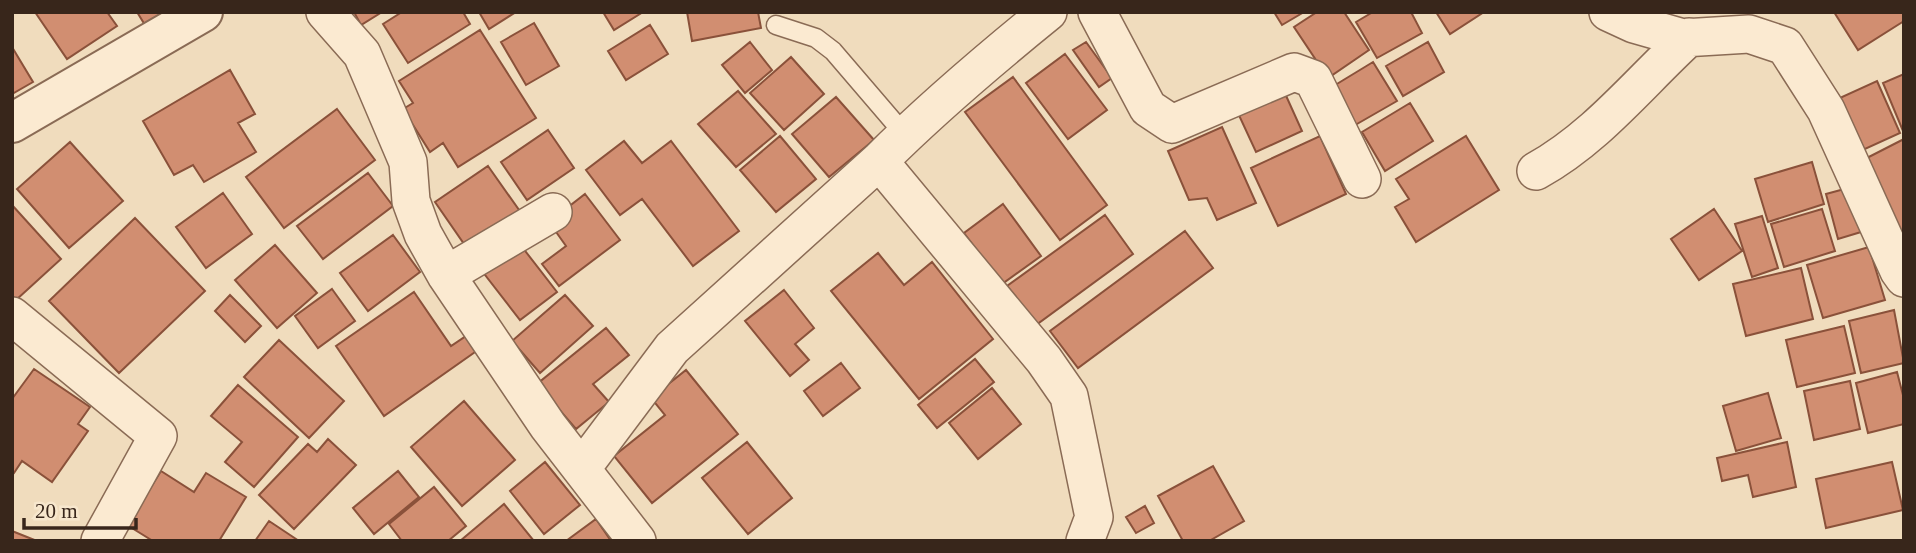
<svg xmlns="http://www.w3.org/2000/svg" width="1916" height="553" font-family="Georgia,serif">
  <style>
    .building { fill: #d18e71; stroke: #8a513a; stroke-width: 2 }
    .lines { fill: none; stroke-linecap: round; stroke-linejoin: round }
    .service-casing { stroke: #8a6b55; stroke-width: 21 }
    .minor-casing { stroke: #8a6b55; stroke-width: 40 }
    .tertiary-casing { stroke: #8a6b55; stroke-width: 42 }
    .service { stroke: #fbead1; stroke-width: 18 }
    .minor { stroke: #fbead1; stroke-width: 37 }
    .tertiary { stroke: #fbead1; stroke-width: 38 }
  </style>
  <rect width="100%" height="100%" fill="#f0dcbd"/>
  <path class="building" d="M35 12H107L117 26 67 59Z
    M137 12H163L145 25Z
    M354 12H382L361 25Z
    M402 12H463L470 24 408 63 383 24Z
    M479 12H516L489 29Z
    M603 12H643L614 30Z
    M687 12H758L761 28 692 41Z
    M1274 12H1304L1282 25Z
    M1317 12H1344L1369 50 1328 78 1294 27Z
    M1373 12H1411L1422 33 1377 58 1356 22Z
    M1436 12H1484L1450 34Z
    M1834 12H1904V21L1858 50Z
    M534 23 559 66 526 85 501 42Z
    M650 25 668 54 626 80 608 51Z
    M480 30 536 118 458 167 443 143 430 152 403 109 413 103 399 81Z
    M750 42 772 70 745 93 722 65Z
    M1086 42 1112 78 1099 87 1073 50Z
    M1428 42 1444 72 1403 96 1386 66Z
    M12 47 33 82 12 94Z
    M1065 54 1107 110 1068 139 1026 83Z
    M791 57 824 94 784 130 750 93Z
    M1373 62 1397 101 1350 128 1327 90Z
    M230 70 255 114 238 123 256 152 204 182 193 165 174 175 143 121Z
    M1904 74V131H1903L1883 83Z
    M1013 77 1107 205 1060 240 965 112Z
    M1877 81 1900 133 1854 154 1831 102Z
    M1283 89 1302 131 1256 152 1237 111Z
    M738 91 776 134 736 167 698 124Z
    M836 97 874 140 829 177 792 134Z
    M1410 103 1433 141 1385 171 1362 132Z
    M337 109 375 160 284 228 246 177Z
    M1222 127 1256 203 1217 220 1207 198 1189 200 1168 151Z
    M548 130 574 168 527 200 501 162Z
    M780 136 816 179 776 212 740 170Z
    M1320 136 1346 194 1278 226 1251 168Z
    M1466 136 1499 190 1416 242 1395 207 1409 199 1396 179Z
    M1904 139V232L1894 237 1857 163Z
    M624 141 642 163 671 141 739 231 693 266 642 199 620 215 586 170Z
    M70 142 123 201 69 248 17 189Z
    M1812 162 1824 204 1768 222 1755 179Z
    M488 166 524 217 471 254 435 202Z
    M368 173 393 206 323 259 297 226Z
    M1848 188 1861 232 1838 239 1826 194Z
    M223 193 252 234 206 268 176 227Z
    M585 194 620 240 559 286 542 264 566 246 549 222Z
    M1003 204 1041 256 1002 284 964 233Z
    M12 205 61 259 16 300 12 295Z
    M1714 209 1742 251 1699 280 1671 239Z
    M1822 209 1835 251 1784 267 1771 224Z
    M1105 215 1133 254 1036 325 1007 286Z
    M1762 216 1778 268 1752 277 1735 224Z
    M135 218 205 291 119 373 49 301Z
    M1185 231 1213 268 1078 368 1050 331Z
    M393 235 420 272 368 311 340 273Z
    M519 243 557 292 520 320 482 271Z
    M275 245 317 293 277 328 235 280Z
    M1869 247 1885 300 1823 318 1807 265Z
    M878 253 904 285 932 262 993 339 919 399 831 291Z
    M1801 268 1813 319 1746 336 1733 284Z
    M332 289 355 321 318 348 295 316Z
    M784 290 814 328 795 344 809 360 790 376 745 321Z
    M414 292 451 346 475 330 485 345 384 416 336 346Z
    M230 295 261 326 245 342 215 311Z
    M565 295 593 326 540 373 512 341Z
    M1894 310 1904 363 1861 373 1849 321Z
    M1844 326 1855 373 1797 387 1786 340Z
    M606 328 629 355 593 384 609 402 576 429 537 384Z
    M279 340 344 401 309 438 244 377Z
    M975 359 994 382 937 428 918 405Z
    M841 363 860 388 823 416 804 391Z
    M34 369 90 407 78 424 88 431 52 482 22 461 14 473 12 472V399Z
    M686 370 738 434 652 503 614 456 665 415 651 398Z
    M1897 372 1904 399V424L1868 433 1856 383Z
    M1850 381 1860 429 1814 440 1804 391Z
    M238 385 298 437 254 487 225 462 242 442 211 416Z
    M992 388 1021 424 978 459 949 423Z
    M1768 393 1781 438 1736 451 1723 406Z
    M464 401 515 460 462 506 411 447Z
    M328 439 356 465 294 529 259 495 308 444 317 452Z
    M747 442 792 498 748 534 702 478Z
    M1787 442 1796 487 1753 497 1748 475 1722 481 1717 458Z
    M545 462 580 505 544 534 510 491Z
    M1892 462 1903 510 1826 528 1816 479Z
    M1213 466 1244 521 1209 541H1183L1158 496Z
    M161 471 194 492 206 473 246 497 219 541H153L127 525Z
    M398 471 419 497 374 534 353 508Z
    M434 487 466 526 448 541H402L389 524Z
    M504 504 534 541H460Z
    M1145 506 1154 523 1136 533 1126 517Z
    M596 519 611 541H566Z
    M269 521 299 541H255Z
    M12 531 37 541H12Z"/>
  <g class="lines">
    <g class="service-casing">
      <path id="service" d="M776 25 816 38 833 51 905 135"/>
    </g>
    <g class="minor-casing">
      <path id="minor" d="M325 12 362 54 408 162 411 201 423 234 446 275 548 426 637 541
        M1097 12 1148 108 1172 124 1294 72 1313 79 1362 179
        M1608 12 1634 24 1683 38 1749 34 1785 46 1826 110 1899 271 1904 278
        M879 161 1044 360 1069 396 1094 517 1085 541
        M1536 171C1596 138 1639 83 1689 37
        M446 275 553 212
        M12 316 158 436 100 541
        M582 468 672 348 879 161C932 108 990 59 1048 12"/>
    </g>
    <g class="tertiary-casing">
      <path id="tertiary" d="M12 123 203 12"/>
    </g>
    <use href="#service" class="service"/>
    <use href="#minor" class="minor"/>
    <use href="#tertiary" class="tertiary"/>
  </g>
  <rect width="1916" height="553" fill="none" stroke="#38261b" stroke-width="28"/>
  <path d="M24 518v10h112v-10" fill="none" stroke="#38261b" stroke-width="3.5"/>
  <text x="35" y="518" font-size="21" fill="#38261b" stroke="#f7e7cd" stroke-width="5" paint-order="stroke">20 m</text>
</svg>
